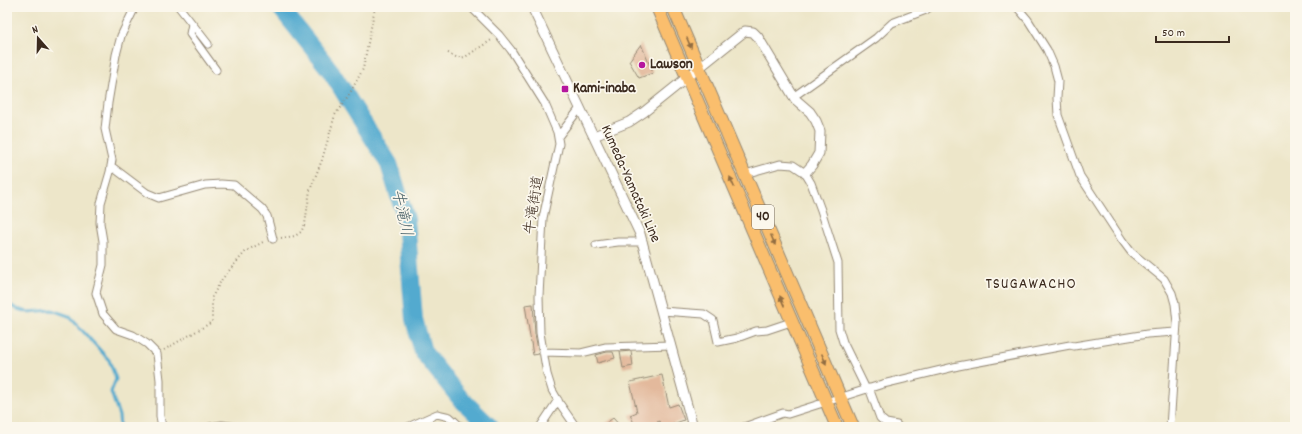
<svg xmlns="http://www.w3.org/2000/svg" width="1302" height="434" font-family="Dekko,'Klee One',sans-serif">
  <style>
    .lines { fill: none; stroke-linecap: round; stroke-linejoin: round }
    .stream { stroke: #52aacf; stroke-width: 3 }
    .river { stroke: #52aacf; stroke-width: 18 }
    .building { fill: #e3b99c }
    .minor-casing { stroke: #948874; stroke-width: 9 }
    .tertiary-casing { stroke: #948874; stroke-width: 11 }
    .primary-casing { stroke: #948874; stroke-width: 14 }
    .path { stroke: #948874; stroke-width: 2; stroke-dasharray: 1 3; stroke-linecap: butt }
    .minor { stroke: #fff; stroke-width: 7 }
    .tertiary { stroke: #fff; stroke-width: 9 }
    .primary { stroke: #fabe6d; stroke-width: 12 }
    .oneway { fill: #916d42 }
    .poi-dot { fill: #b5179e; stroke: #fbf7ec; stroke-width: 1.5 }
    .labels { text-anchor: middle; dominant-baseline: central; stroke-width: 3.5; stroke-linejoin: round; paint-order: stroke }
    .shield { fill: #fbf7ec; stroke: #75685c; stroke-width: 1 }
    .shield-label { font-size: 14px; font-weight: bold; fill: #3b2a1e }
    .poi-label { font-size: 15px; font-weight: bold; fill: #3b2a1e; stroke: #fbf7ec; text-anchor: start }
    .street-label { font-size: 15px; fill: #3b2a1e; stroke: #fbf7ec }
    .water-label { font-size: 16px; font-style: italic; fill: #445d65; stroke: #fbf7ec }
    .neighbourhood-label { font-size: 16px; letter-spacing: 1px; fill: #3b2a1e; stroke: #fbf7ec }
  </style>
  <rect width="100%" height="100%" fill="#fbf7ec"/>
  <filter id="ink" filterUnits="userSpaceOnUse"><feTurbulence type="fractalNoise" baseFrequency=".025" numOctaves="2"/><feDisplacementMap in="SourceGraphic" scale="8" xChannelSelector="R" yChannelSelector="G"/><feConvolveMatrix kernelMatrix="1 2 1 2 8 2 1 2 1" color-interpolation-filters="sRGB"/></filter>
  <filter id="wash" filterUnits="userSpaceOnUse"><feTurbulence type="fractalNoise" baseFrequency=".012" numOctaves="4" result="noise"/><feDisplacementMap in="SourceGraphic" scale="16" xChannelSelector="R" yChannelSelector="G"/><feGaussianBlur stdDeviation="0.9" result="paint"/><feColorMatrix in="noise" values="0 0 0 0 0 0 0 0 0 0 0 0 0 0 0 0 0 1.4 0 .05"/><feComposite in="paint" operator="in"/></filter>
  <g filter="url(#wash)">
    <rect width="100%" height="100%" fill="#ede6c9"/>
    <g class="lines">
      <path class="stream" d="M7 303 17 309 28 312 52 310 69 316 109 360 116 379 111 392 119 416 120 427"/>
      <path class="river" d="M280 7 330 70 389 164 406 219 414 319 423 352 460 398 490 427"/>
    </g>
    <g id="blocks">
      <path class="building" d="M641 44 653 73 639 78 629 61Z
        M533 304 535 334 539 354 533 355 525 305Z
        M631 351 633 366 623 368 620 352Z
        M607 352H613L615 358 598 363 596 355Z
        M662 375 669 407 678 404 684 420 665 427H662L659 421 647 427H636L630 415 637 412 630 382Z
        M613 418 621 427H601Z"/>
    </g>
  </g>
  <g filter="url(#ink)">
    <use href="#blocks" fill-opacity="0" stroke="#948874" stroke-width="1"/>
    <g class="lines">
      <g class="minor-casing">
        <path id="minor" d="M135 7 121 36 116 55 108 103 105 129 112 160 110 172 101 203 100 223 103 241V265L96 293 103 314 116 329 133 335 147 344 157 354 160 380V416L162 427
          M179 7 208 44
          M471 7 499 35 511 50 545 104 557 132 559 144 543 218 539 296 540 333 547 374 552 390 560 404 576 427
          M1017 7 1028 20 1047 50 1054 66 1058 81 1057 98 1058 115 1080 176 1122 240 1131 252 1164 279 1172 293 1175 304 1177 323 1170 427
          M192 24 190 34 216 70
          M793 97 876 38 892 23 926 10 930 7
          M558 137 580 108
          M111 166 147 193 159 198 205 185 221 184 234 185 262 209 267 216 273 239
          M745 174 780 164 793 165 805 173 811 183 821 210 838 263 839 329 843 342 866 389
          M596 245 618 242H643
          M662 311 704 314 713 320 718 342 737 338 756 331 767 330 791 322
          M543 352 581 353 606 347 671 345
          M869 388 880 418 886 423 897 425 898 427
          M210 427 222 425 237 427
          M408 427 437 414 450 417 461 427
          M540 427 558 400
          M744 427 783 413 788 414 883 384 958 366 1070 345 1074 346 1147 334 1176 332"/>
      </g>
      <g class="tertiary-casing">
        <path id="tertiary" d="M532 7 640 234 693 427
          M594 136 629 122 644 112 745 31 753 32 758 37 795 99 810 112 816 121 820 131 819 153 812 165 805 173"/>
      </g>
      <g class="primary-casing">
        <path id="primary" d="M657 7 837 427
          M673 7 853 427"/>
      </g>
      <path class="path" d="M448 53 458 58 465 57 493 39
        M281 238 295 236 301 232 305 224 310 190 322 160 335 115 350 93 363 69 375 7
        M164 350 212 322V297L222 279 246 251 265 241"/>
      <use href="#minor" class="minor"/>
      <use href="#tertiary" class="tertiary"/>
      <use href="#primary" class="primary"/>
    </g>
    <defs><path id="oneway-solid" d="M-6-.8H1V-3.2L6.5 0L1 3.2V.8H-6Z"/></defs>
    <g class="oneway">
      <use href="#oneway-solid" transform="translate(689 43) rotate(67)"/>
      <use href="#oneway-solid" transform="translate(732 182) rotate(-113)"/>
      <use href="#oneway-solid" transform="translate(773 240) rotate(67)"/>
      <use href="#oneway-solid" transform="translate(782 301) rotate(-113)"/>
      <use href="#oneway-solid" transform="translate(824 359) rotate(67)"/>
    </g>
  </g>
  <g class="poi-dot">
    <circle cx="642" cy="65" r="4"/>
    <rect x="561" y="85" width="8" height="8" rx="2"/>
  </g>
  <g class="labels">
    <rect class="shield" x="752" y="205" width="22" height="24" rx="3"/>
    <g class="shield-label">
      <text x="763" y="217">40</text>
    </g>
    <g class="poi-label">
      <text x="650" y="65">Lawson</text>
      <text x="573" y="89">Kami-inaba</text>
    </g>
    <g class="street-label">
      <text transform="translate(630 184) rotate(66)">Kumeda-Yamataki Line</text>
      <text transform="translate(535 205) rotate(-81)">牛滝街道</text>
    </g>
    <g class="water-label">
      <text transform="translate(401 213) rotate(78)">牛滝川</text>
    </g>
    <g class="neighbourhood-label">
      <text x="1031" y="284">TSUGAWACHO</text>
    </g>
  </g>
  <rect width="1302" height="434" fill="none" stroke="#fbf7ec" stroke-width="24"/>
  <g transform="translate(38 38) rotate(340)" stroke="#fbf7ec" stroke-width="3" paint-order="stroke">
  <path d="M0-3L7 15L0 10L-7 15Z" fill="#3b2a1e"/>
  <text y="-6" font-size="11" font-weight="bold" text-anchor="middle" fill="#3b2a1e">N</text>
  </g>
  <path d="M1156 36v6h73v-6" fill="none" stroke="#3b2a1e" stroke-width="2"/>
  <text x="1162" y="36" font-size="12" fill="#3b2a1e" stroke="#fbf7ec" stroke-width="3" paint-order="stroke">50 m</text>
</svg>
